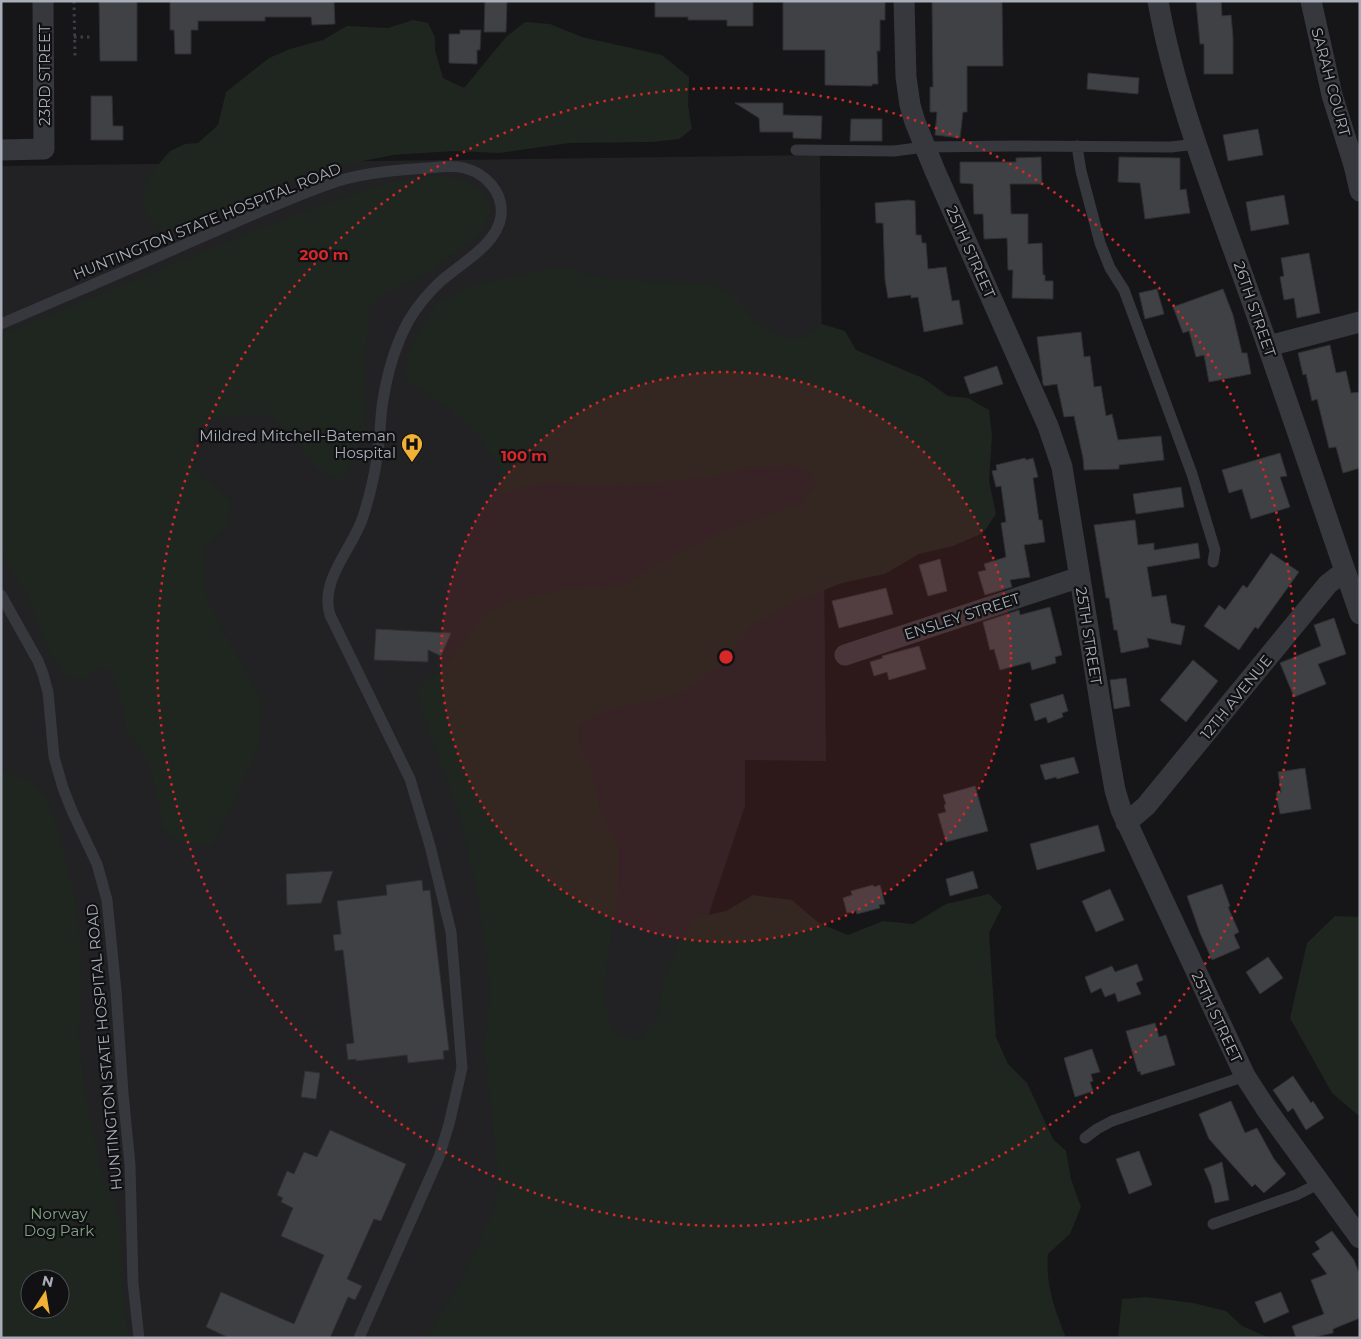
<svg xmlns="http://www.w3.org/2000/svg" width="1361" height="1339" font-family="Montserrat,sans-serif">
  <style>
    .built { fill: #222225 }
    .green { fill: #1e261f; fill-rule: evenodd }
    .building { fill: #404145; stroke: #303034 }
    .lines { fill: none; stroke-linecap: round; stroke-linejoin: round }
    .path { stroke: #3d3f44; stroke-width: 3; stroke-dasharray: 2.5 4; stroke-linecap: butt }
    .lane { stroke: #37383d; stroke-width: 11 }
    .street { stroke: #37383d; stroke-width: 21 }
    .ring { fill: none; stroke: #d62828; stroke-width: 2.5; stroke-dasharray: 2.5 5 }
    .labels { text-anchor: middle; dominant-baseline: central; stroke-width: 4.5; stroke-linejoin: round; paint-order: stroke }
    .street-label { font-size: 15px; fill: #a8adb8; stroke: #111113 }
    .poi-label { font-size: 15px; fill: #a8adb8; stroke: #111113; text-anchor: end }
    .park-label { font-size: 15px; fill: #7fa381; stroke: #111113 }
    .centre { fill: #d62828; stroke: #111113; stroke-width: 2.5 }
    .ring-label { font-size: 15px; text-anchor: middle; font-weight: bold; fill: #d62828; stroke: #111113; stroke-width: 4.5; stroke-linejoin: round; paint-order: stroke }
  </style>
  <rect width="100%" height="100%" fill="#161618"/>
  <path class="built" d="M820 155 826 761 745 760V806L685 985 582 1338H102L1 786V166Z"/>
  <path class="green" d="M413 20 428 23 435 37V50L443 78 464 88 506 37 525 22 550 24 582 37 662 55 689 77 688 105 692 129 679 139 652 142 569 143 499 153 454 151 393 155 318 170 272 188 213 218 163 231 151 223 142 207 146 179 170 151 185 144 198 143 218 125 226 92 269 58 290 49 323 40 347 26 388 28Z
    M439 175 467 181 485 193 491 211 479 235 421 278 389 290 369 309 365 361 366 429 342 483 317 469 300 447 271 415H238L211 419 196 431 193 468 232 502C230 529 223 533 203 549L204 590 224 632 262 699 260 744 228 816 211 846 180 842 162 828 156 791 149 763 126 728 121 701 111 671 96 668 83 681 64 674 49 652 27 596 1 551V335L273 223 361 191 400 180Z
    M561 266 603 278 653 282 711 283 736 296 756 323 787 338 806 337 822 324 845 331 856 350 923 378 948 396 968 398 989 410 992 436 989 481 996 514 983 533 953 546 919 554 885 574 842 583 796 601 750 627 722 665 681 693 640 704 610 709 580 724 578 742 591 768 600 808 619 848 618 893 607 963 604 1000 614 1035 641 1039 658 1013 664 980 677 945 695 918 726 911 753 895 777 898 792 900 819 923 848 935 883 921 913 924 946 904 989 894 1002 907 989 933 996 1037 1008 1064 1027 1083 1053 1139 1066 1151 1071 1179 1081 1207 1070 1234 1048 1254C1045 1284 1055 1310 1066 1338H425L457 1288 493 1212 499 1184 484 1048 490 992 485 946 476 886 458 811 421 711 417 688 438 673 463 643 484 613 513 600 569 588 619 587 677 553 738 525 801 503 815 485 812 474 794 466 754 467 701 478 652 484 586 485 541 482 501 495 498 464 476 433 451 410 404 378 409 353 422 325 437 303 477 284Z
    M1 770 30 781 48 800 62 844 71 881 77 910 82 964 79 1033 85 1094 101 1168 120 1219 122 1276 128 1338H1ZM30 1279H60V1309H30Z
    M1360 910V1117L1332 1093 1290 1018 1307 943 1335 916 1358 917Z
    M1147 1297 1193 1303 1226 1311 1242 1326 1270 1338H1118L1122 1299Z"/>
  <path class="building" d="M99 1H137V61H100Z
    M170 1H334L335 24 312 25 311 17H265V21H198V30H191V54H175L174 30H170Z
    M485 1H507L506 32H484Z
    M655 1H753V26H727V20H688V17H655Z
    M783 1H885V20H880V51H877L878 84H872V86L825 85V50H783Z
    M932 1H1002L1003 66H967V112H963L960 138 935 135 937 112H930V87H933Z
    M1196 1H1221L1222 16 1231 15 1233 37V74H1204V44H1200Z
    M460 30H481L480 50H477V64L449 63V34H460Z
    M1088 73 1139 78 1138 94 1087 89Z
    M91 96H112L113 126H123V140H91Z
    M735 103H783V115L822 116 821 139 793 138V132H760L759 118Z
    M851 119H882V141H850Z
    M1258 129 1263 155 1228 161 1223 135Z
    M1041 157 1042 184H1010L1011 214H1028V244L1042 243 1043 275H1045V281H1053V299L1012 298 1013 270H1008L1007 238 984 239 983 214H974L973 184 960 183V162H1016V158Z
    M1119 157 1180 158V190L1186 189 1190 213 1145 219 1140 183 1118 182Z
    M1284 195 1289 224 1251 231 1246 202Z
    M909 200 915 201 916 235H921L922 243H926L928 269 946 267 952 301 959 300 963 324 924 332 918 297 911 298V295L888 298 885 280 883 223H876L875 203Z
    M1309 253 1320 313 1297 318 1294 298 1284 300 1280 277 1284 276 1281 258Z
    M1157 289 1164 314 1145 319 1139 293Z
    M1223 289 1233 315 1242 353H1247L1251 374 1209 382 1204 355 1196 357 1189 331 1183 333 1173 307Z
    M1081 332 1084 357 1090 356 1094 387 1101 386 1106 416 1112 414 1118 440 1161 436 1164 460 1119 465V469L1084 470 1083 458 1074 416 1064 417 1057 384 1044 386 1043 384 1037 337Z
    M1330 345 1336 373 1346 371 1351 393 1360 392V468L1343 473 1336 447 1329 448 1317 399 1312 401 1306 374 1303 375 1298 353Z
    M997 366 1003 384 970 394 964 377Z
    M1280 453 1287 476 1280 477 1290 507 1251 519 1242 489 1229 493 1222 470Z
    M1025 458 1026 460 1033 458 1038 477 1033 478 1039 520H1042L1045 542 1024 545 1030 577 1010 580 1012 587 985 595 978 572 986 570 984 564 1006 557 1001 523 1006 522 1001 486 996 487 992 471 997 470 996 465Z
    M1181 487 1184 507 1136 514 1133 494Z
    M1135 520 1138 545 1154 543V550L1198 543 1200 558 1147 567 1152 597 1166 595 1171 623 1185 626 1181 645 1147 638 1149 647 1121 653 1117 630H1114L1109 598H1106L1094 525Z
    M1271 553 1299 572 1258 629 1255 627 1239 650 1204 626 1219 605 1225 610 1243 585 1247 588Z
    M940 559 947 591 928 596 919 565Z
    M886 588 893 614 839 628 832 601Z
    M1050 607 1062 655 1055 657 1056 663 1032 670 1030 662 1000 670 994 649 990 650 983 622 1019 610 1020 615Z
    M1334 618 1346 654 1318 664 1326 684 1294 697 1280 663 1321 646 1314 625Z
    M376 629 451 633 441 656 428 650V662L374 660Z
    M919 646 926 669 889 680 887 672 874 676 870 662 883 658 882 656Z
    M1193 660 1218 681 1186 722 1160 700Z
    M1126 678 1130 706 1114 709 1110 680Z
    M1063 694 1068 711 1062 713 1063 717 1048 723 1046 717 1035 721 1030 704Z
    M1074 757 1079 773 1057 779 1056 777 1045 780 1040 765Z
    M1305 768 1311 809 1280 814 1276 793 1281 792 1278 772Z
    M975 786 988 831 946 842 938 814 946 812 944 805 946 804 943 795Z
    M1098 825 1105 851 1037 870 1030 844Z
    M333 871 321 903 287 905 286 874Z
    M973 871 978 888 950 896 946 879Z
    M422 880 423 891 430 890 449 1050 443 1051 444 1059 408 1063 407 1055 356 1061V1059L348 1060 346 1044 354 1043 343 950 335 951 333 935 341 934 337 901 387 895 386 885Z
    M1222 884 1230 906 1228 907 1239 932 1234 935 1240 948 1212 960 1200 933 1187 896Z
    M873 885 874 887 880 885 885 904 879 905 880 908 857 914 856 911 847 913 843 898 852 895 851 891Z
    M1110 889 1124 920 1096 932 1082 901Z
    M1268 957 1283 978 1260 994 1246 972Z
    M1137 964 1143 980 1136 983 1141 994 1118 1002 1115 993 1105 997 1101 988 1091 993 1085 977 1112 966 1115 972Z
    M1155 1023 1159 1037 1166 1035 1175 1065 1141 1075 1140 1071 1138 1072 1126 1031Z
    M1092 1049 1100 1072 1091 1074 1093 1081 1090 1082 1093 1091 1075 1097 1064 1058Z
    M305 1071 320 1073 316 1099 301 1097Z
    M1293 1076 1311 1103 1313 1101 1324 1118 1306 1130 1293 1108 1288 1112 1273 1090Z
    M1231 1101 1245 1133 1257 1128 1274 1159 1286 1174 1264 1193 1255 1184 1252 1187 1209 1139 1199 1114Z
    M330 1130 406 1164 381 1221 374 1219 347 1279 362 1286 355 1300 348 1297 330 1338H229L206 1327 221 1292 294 1324 324 1255 281 1236 293 1208 281 1202 283 1198 277 1195 287 1171 294 1174 304 1152 317 1157Z
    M1139 1151 1152 1185 1129 1194 1116 1159Z
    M1222 1162 1229 1200 1215 1203 1211 1185 1204 1169Z
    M1332 1231 1354 1260 1360 1275V1318L1333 1329V1333L1311 1338H1296L1292 1326 1324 1314 1311 1280 1327 1274 1312 1254 1320 1249 1315 1242Z
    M1281 1292 1289 1312 1264 1323 1255 1302Z"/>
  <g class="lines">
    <path class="path" d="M74 1 75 59
      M74 37H92"/>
    <path class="lane" d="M1077 146 1081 171 1100 243 1110 268 1124 290 1192 474 1215 550 1213 562
      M796 150 894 151 925 147 1014 146 1171 147 1196 144
      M1 324C63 297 126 271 188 243 237 222 287 198 338 181 367 172 398 170 428 168 440 167 453 165 464 168 485 173 504 192 501 216 497 245 461 263 441 281 428 293 418 305 409 320 394 347 386 378 382 407 380 424 380 441 377 458 374 478 369 498 363 517 352 550 319 580 330 615L410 779 430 846 451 932 462 1068 449 1124 439 1157 359 1338
      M1 595 38 661 43 674 48 692 54 757 63 788 72 811 97 864 107 900 116 991 123 1093 130 1165 133 1283 139 1338
      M1085 1138 1097 1129 1112 1121 1245 1076
      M1213 1224 1296 1195 1320 1183"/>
    <path class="street" d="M904 1 906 77 910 105 915 122 935 171 1048 426 1062 467 1107 745 1115 790 1121 810 1245 1076 1267 1110 1360 1238
      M1158 1C1175 97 1212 188 1244 279 1284 390 1321 502 1360 614
      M1311 1 1332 95 1354 165 1360 191
      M1 150 44 149 43 1
      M1268 346 1360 322
      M845 655 1080 577
      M1126 823 1146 806 1328 584 1345 571"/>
  </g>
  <circle cx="726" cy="657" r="285" fill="#d62828" fill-opacity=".12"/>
  <g class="ring">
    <circle cx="726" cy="657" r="285"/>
    <circle cx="726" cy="657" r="569"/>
  </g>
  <defs>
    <g id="hospital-pin" transform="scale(1.125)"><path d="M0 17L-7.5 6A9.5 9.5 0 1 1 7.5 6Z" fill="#f2b134" stroke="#111113"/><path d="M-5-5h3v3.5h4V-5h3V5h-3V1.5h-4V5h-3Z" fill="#111"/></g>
  </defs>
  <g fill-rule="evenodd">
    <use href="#hospital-pin" x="412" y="444"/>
  </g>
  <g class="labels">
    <g class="street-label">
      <text transform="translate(44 75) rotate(-90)">23RD STREET</text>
      <text transform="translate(1331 82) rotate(75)">SARAH COURT</text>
      <text transform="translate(207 221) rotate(-22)">HUNTINGTON STATE HOSPITAL ROAD</text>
      <text transform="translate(971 252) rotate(66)">25TH STREET</text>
      <text transform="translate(1255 309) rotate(71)">26TH STREET</text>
      <text transform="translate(962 616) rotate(-18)">ENSLEY STREET</text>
      <text transform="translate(1089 636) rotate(81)">25TH STREET</text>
      <text transform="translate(1236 697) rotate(-51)">12TH AVENUE</text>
      <text transform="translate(1217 1017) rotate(65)">25TH STREET</text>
      <text transform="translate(104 1047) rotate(-95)">HUNTINGTON STATE HOSPITAL ROAD</text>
    </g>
    <g class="poi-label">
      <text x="396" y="435">Mildred Mitchell-Bateman<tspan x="396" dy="17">Hospital</tspan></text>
    </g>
    <g class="park-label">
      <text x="59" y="1213">Norway<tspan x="59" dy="17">Dog Park</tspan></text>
    </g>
  </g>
  <circle cx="726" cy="657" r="8" class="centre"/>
  <g class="ring-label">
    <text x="324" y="260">200 m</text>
    <text x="524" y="461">100 m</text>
  </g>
  <rect width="1361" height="1339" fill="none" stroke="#a8adb8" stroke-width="5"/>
  <g transform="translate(45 1294) rotate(12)"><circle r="24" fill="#111113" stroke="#4d4f55"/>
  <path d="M0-4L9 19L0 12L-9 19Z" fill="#f2b134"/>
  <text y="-8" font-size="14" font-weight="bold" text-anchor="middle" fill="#a8adb8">N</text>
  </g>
</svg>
